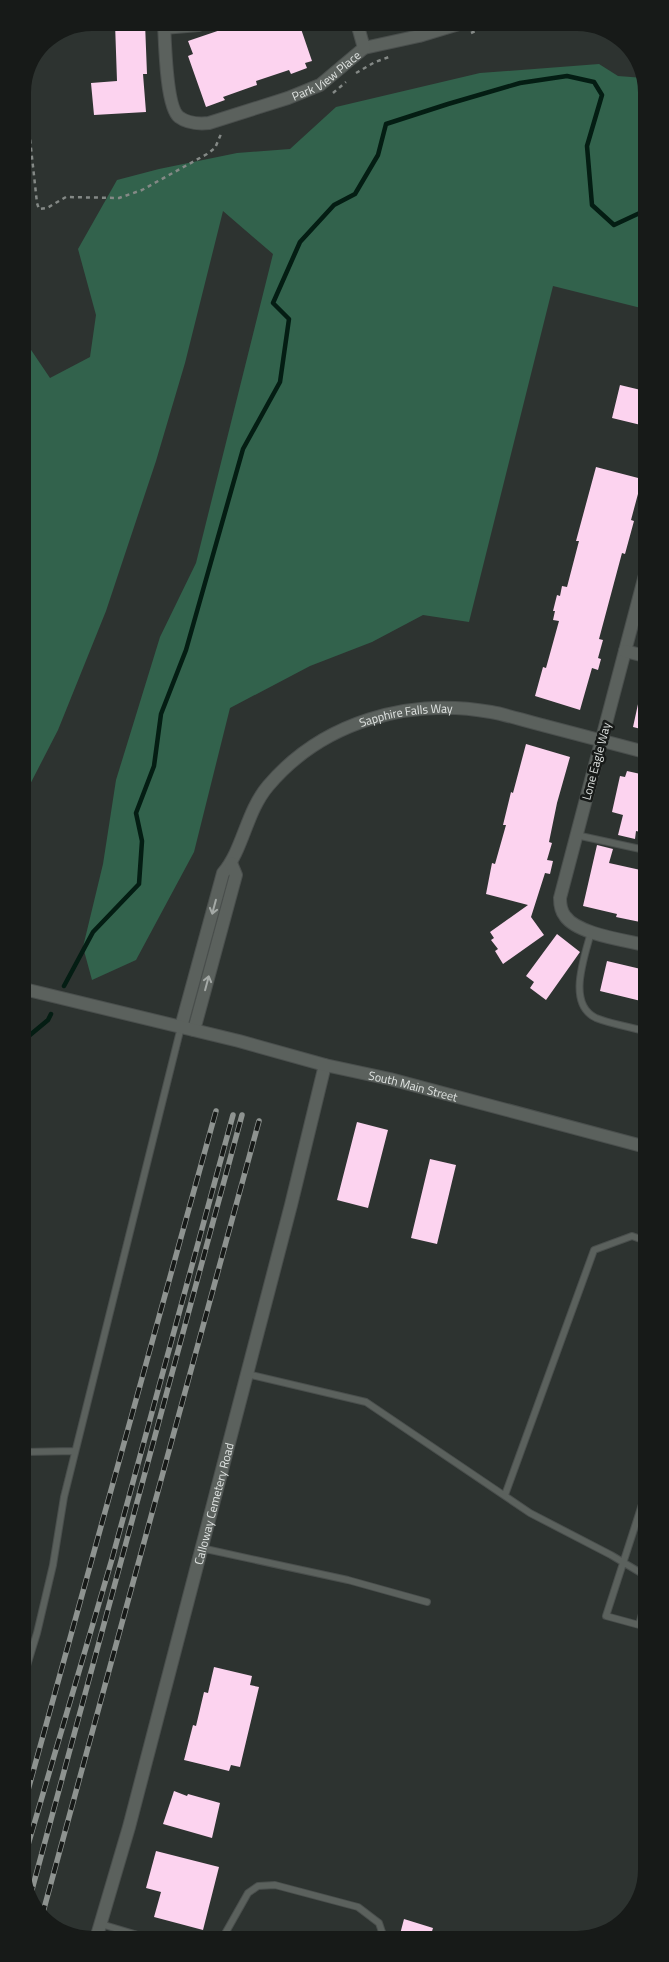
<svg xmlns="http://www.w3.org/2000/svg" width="669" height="1962" font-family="'Titillium Web',sans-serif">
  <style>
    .green { fill: #32624c }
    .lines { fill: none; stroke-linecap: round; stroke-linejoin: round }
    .stream { stroke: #041d13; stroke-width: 4.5 }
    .building { fill: #fcd3ef }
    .lane-casing { stroke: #4a4f4d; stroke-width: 8 }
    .street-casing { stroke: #4a4f4d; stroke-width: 14 }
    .secondary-casing { stroke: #4a4f4d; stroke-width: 14 }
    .path { stroke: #848986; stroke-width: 2.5; stroke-dasharray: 4 4; stroke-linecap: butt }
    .lane { stroke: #5b615d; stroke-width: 6 }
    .street { stroke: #5b615d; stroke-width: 12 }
    .secondary { stroke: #5b615d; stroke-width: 12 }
    .rail-casing { stroke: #8e9390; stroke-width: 5.5 }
    .rail { stroke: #171a18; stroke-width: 4; stroke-dasharray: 11; stroke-linecap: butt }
    .oneway { stroke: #a4a9a6 }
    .labels { text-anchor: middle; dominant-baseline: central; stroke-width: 5; stroke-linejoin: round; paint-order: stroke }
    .street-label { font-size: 12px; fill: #e0e4e2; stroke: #171a18 }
  </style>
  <rect width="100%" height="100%" fill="#2d3330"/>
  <path class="green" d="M599 64 618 76 644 78 645 309 553 286 469 622 423 615 372 642 310 666 230 708 194 852 136 960 92 980 83 947 103 864 116 780 160 637 196 563 273 254 223 211 185 363 156 461 106 611 58 730 23 798V338L50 378 90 357 96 315 78 249 117 180 159 169 237 153 290 149 336 107 480 73Z"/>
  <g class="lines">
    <path class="stream" d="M64 986 93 932 139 884 142 841 136 813 154 766 161 714 186 650 243 449 280 382 289 319 273 303 300 242 334 205 355 194 378 155 386 124 448 104 520 83 567 76 594 82 602 95 587 146 592 205 614 225 644 211
      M24 1040 48 1020 51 1014"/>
  </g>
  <path class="building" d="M115 23H145L147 74H143L146 112 94 115 91 83 117 81Z
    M241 23H299L312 61 305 63 307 68 291 74 289 70 256 81 257 85 223 97 225 100 206 107 188 56 193 54 188 41Z
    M620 385 645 391V426L612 418Z
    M596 467 642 479 631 520 634 521 625 554 622 553 599 639 603 640 598 658 601 659 598 670 592 668 580 710 535 696 543 667 546 668 559 621 553 620 555 611H553L557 595 560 596 562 586 567 587 579 541H576Z
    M640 695H645V730L633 727Z
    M526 744 570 757 557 803 549 842 552 843 547 860 553 861 550 874 545 873 531 917 544 935 503 964 495 951 498 949 491 940 494 938 490 932 528 905 486 894 492 863 495 864 506 825H503L511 792 513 793Z
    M627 771 645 775V833L636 831 635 839 618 835 623 815 612 812 620 776 625 777Z
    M597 845 613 849 609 863 645 871V923L616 917 617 914 583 906Z
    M557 934 580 952 546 1000 530 988 534 982 526 976Z
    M607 961 645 970V1002L600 991Z
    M357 1122 388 1130 368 1208 337 1200Z
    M430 1159 456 1165 437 1244 411 1238Z
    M214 1667 252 1676 250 1685 259 1687 240 1767 231 1765 229 1771 184 1760 193 1725 196 1726 204 1692 208 1693Z
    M174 1791 187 1796 188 1794 220 1803 212 1838 163 1824Z
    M156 1851 219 1867 203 1930 154 1917 161 1892 146 1888Z
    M404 1919 433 1928 430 1938H399Z"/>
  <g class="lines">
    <g class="lane-casing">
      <path id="lane" d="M164 31 199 28 213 23
        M576 835 645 850
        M591 932C585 956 566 1004 596 1018 611 1024 630 1027 645 1031
        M247 1374 366 1402 530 1513 611 1555 646 1576
        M24 1452 75 1451
        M646 1492 606 1616 639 1625 646 1599
        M505 1495 594 1250 632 1236 646 1241
        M201 1548 348 1580 427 1602
        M25 1672 37 1633 53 1565 64 1497 181 1027
        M101 1924 151 1939
        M222 1939 248 1893 258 1886 275 1885 358 1907 379 1923 384 1938"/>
    </g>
    <g class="street-casing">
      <g id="street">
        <path id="s1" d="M164 23C165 41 166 107 179 117 187 123 199 124 209 123L288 98 320 85 364 48 419 36 462 23"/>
        <path d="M357 23 364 48"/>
        <path d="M645 575 560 898C560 904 561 911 565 916 577 934 624 940 645 945"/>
        <path d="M625 651 645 656"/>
        <path id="s2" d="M181 1027 223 873C243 850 246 812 268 786 322 722 409 697 491 712 508 715 525 721 542 725 576 734 611 743 645 752"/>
        <path d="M194 1030 236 875 231 863"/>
        <path id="s3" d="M96 1939 129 1827 291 1205 325 1065"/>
      </g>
    </g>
    <g class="secondary-casing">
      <g id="secondary">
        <path id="s4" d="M24 989 239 1041 325 1065 390 1079 646 1147"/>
      </g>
    </g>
    <path class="path" d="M471 33 492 23
      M356 73 375 62 389 57
      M24 84 37 203 39 209 47 208 66 197 119 198 142 190 207 154 215 148 221 134
      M333 93 346 82"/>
    <use href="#lane" class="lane"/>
    <use href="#street" class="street"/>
    <use href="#secondary" class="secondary"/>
    <g class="rail-casing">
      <path id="rail" d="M25 1801 216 1111
        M25 1855 112 1559 233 1115
        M30 1897 242 1115
        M42 1916 259 1121"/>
    </g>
    <use href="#rail" class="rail"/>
  </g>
  <defs><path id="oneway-shaft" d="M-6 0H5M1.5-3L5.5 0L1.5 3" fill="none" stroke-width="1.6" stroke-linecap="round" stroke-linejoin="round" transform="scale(1.25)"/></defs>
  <g class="oneway">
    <use href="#oneway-shaft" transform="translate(214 907) rotate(105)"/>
    <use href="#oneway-shaft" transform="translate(207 983) rotate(-75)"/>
  </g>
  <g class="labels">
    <g class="street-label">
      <text stroke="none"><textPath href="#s1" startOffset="255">Park View Place</textPath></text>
      <text stroke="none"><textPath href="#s2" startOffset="418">Sapphire Falls Way</textPath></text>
      <text transform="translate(596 761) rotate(-75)">Lone Eagle Way</text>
      <text stroke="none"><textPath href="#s4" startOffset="401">South Main Street</textPath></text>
      <text stroke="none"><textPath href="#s3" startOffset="451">Calloway Cemetery Road</textPath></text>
    </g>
  </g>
  <path d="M0 0H669V1962H0ZM92 31H577A61 61 0 0 1 638 92V1870A61 61 0 0 1 577 1931H92A61 61 0 0 1 31 1870V92A61 61 0 0 1 92 31Z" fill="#171a18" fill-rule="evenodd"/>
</svg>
